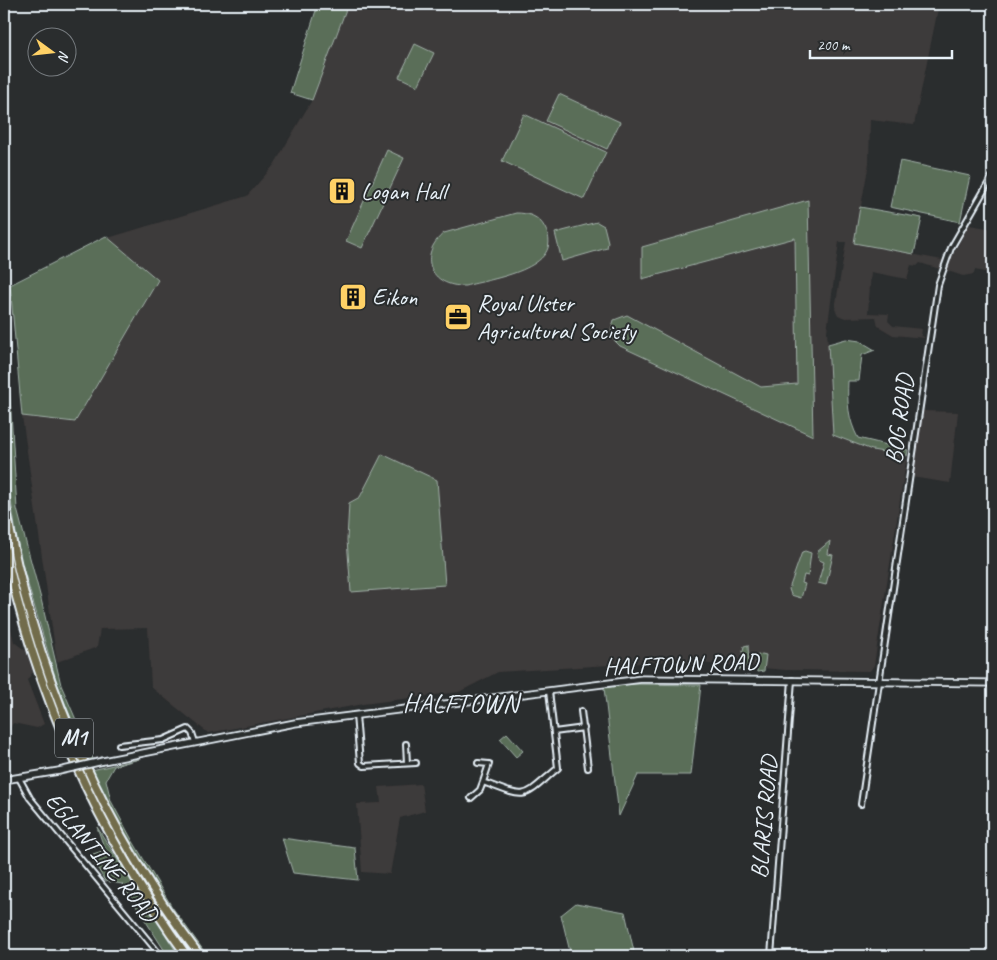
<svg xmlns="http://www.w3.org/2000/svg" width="997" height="960" font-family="Caveat,sans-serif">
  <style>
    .built { fill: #3e3a3a }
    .green { fill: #5a6e59; stroke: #a1b0a8 }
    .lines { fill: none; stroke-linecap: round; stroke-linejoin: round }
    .street-casing { stroke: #e8f1f8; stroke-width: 8 }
    .secondary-casing { stroke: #e8f1f8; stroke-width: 9 }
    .highway-casing { stroke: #e8f1f8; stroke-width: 11 }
    .street { stroke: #2a2d2e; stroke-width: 4 }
    .secondary { stroke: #2a2d2e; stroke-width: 5.5 }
    .highway { stroke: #726c4b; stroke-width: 7 }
    .secondary-bridge-casing { stroke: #e8f1f8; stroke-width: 9; stroke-linecap: butt }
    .secondary-bridge { stroke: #2a2d2e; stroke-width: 5.5 }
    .labels { text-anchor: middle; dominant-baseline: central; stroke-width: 4; stroke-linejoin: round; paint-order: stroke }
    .shield { fill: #2a2d2e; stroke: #afb6bb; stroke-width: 1 }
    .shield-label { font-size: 22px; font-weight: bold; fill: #e8f1f8 }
    .poi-label { font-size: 24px; fill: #e8f1f8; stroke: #2a2d2e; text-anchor: start }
    .street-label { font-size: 24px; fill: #e8f1f8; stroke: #2a2d2e }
    .quarter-label { font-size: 26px; letter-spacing: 1px; fill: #e8f1f8; stroke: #2a2d2e }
  </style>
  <rect width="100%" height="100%" fill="#2a2d2e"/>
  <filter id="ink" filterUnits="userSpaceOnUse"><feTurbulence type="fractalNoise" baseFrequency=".02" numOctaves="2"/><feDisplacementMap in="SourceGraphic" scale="10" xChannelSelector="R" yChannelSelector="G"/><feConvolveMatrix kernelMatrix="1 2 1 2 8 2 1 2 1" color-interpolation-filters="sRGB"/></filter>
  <g filter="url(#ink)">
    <path class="built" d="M348 4H939L914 125 870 120 869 163 854 243 942 260 940 269 920 263 917 266 911 265 907 279 871 272 868 313 889 314 888 321 893 326 922 329 921 335 925 338 893 335 878 326 876 317 845 318 838 315 835 309 846 242H839L827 331 833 435 872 450 907 456 874 665 870 671 786 670 673 661 498 672 459 692 363 704 208 733 151 687 148 628 100 629 97 647 57 662 22 416 75 422 158 280 108 238 247 196 274 165 312 100Z
      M969 225 993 229V274L975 270 974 274 963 276 945 270Z
      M921 411 958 412 950 483 911 477Z
      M5 603 14 642 26 651 33 672 27 680 44 724 37 728 13 723 9 730 7 741 4 740Z
      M421 784 425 811 400 818 390 874 362 872 357 804 381 803 379 787Z"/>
    <path class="green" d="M318 4H348L312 100 290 93Z
      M415 44 434 53 418 86 399 77Z
      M559 94 620 122 607 149 546 121Z
      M524 114 606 152 584 199 502 161Z
      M387 150 404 158 362 248 346 241Z
      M900 161 970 176 960 222 890 207Z
      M808 200 813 436 620 346 610 336 614 320 627 315 761 387 797 384 795 238 642 279V247Z
      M860 207 922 218 914 254 854 243Z
      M516 213C528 213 539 216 545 228 567 269 490 279 465 286 430 287 417 255 444 233Z
      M597 222 604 226 608 242 607 248 562 261 555 233Z
      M106 236 158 280 75 422 22 416 10 285Z
      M4 265H8L5 316 17 509 41 599 61 685 93 759 88 761 57 683 19 554 4 452Z
      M846 339 860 341 875 350 862 355 859 381H848C847 402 848 419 858 438L908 450 907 456 872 450 833 435 828 344Z
      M382 454 437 480 445 585 351 592 347 540 349 503 360 497Z
      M830 541 828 554 833 555 826 585 818 583 824 562 819 560 817 552Z
      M805 551 811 553 808 576 804 575 802 583 805 584 801 598 791 595 789 589 802 552Z
      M748 645 749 665 739 670 744 646Z
      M762 654 766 655 764 671 757 672 755 656Z
      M630 684 701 685 691 775H638L619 816 604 688Z
      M507 733 523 751 516 757 500 739Z
      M139 759 114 766 106 780 111 801 131 838 172 907 206 954 205 955 167 903 105 798 92 770Z
      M97 827 179 956H168L122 884 105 881 90 855 105 850Z
      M282 838 355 848 358 880 293 873Z
      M576 903 625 912 635 956H571L561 915Z"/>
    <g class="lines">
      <g class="street-casing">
        <path id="street" d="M581 711 588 768
          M356 715 360 763 364 766 416 763
          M554 732 584 728
          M406 744 407 763
          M119 745 163 740 188 729 192 733 195 742
          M478 763 489 764 483 782
          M19 778 30 798 161 956
          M471 798 480 790 483 782C530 800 521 799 558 768L549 691
          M861 804 938 285 951 248 993 175
          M771 956 792 680"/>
      </g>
      <g class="secondary-casing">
        <path id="secondary" d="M103 761 295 723 642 679 993 683
          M4 780 59 771"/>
      </g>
      <g class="highway-casing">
        <path id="highway" d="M4 496C30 662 98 822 200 956
          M4 543C34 691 98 834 187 956"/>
      </g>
      <use href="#street" class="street"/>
      <use href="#secondary" class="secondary"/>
      <use href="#highway" class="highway"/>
      <g class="secondary-bridge-casing">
        <path id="secondary-bridge" d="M59 771 103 761"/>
      </g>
      <use href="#secondary-bridge" class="secondary-bridge"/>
    </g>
  </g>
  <defs>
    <g id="building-square" transform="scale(1.4375)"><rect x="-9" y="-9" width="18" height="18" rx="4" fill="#ffd166" stroke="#2a2d2e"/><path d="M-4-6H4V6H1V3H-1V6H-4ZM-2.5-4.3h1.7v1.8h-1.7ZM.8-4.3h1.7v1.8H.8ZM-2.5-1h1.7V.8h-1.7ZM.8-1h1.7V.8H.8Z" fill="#111"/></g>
    <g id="office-square" transform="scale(1.4375)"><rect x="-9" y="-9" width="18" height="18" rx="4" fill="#ffd166" stroke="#2a2d2e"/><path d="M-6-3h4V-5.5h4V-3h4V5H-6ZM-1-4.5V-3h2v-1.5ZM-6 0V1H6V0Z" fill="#111"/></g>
  </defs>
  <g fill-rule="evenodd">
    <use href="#building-square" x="342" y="191"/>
    <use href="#building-square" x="353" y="297"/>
    <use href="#office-square" x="458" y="317"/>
  </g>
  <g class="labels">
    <rect class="shield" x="55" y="718.5" width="38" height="39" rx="4"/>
    <g class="shield-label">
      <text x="74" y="738">M1</text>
    </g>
    <g class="poi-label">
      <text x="361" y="191">Logan Hall</text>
      <text x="372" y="297">Eikon</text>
      <text x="477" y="303">Royal Ulster<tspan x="477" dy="28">Agricultural Society</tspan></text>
    </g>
    <g class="street-label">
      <text transform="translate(899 419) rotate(-82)">BOG ROAD</text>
      <text transform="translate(681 664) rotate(-2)">HALFTOWN ROAD</text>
      <text transform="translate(764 817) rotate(-85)">BLARIS ROAD</text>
      <text transform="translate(102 857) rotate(50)">EGLANTINE ROAD</text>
    </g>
    <g class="quarter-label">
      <text x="461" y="703">HALFTOWN</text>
    </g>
  </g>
  <rect width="997" height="960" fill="none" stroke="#2a2d2e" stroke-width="20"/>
  <rect x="10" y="10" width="977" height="940" fill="none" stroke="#e8f1f8" stroke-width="2" filter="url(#ink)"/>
  <g transform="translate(52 52) rotate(105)"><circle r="24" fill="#2a2d2e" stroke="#767b7f"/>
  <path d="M0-4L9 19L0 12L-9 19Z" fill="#ffd166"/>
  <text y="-8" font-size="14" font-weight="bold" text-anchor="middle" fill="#e8f1f8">N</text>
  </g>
  <path d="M810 50v8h142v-8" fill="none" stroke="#e8f1f8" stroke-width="2.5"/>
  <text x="817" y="50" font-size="15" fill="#e8f1f8" stroke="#2a2d2e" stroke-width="4" paint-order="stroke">200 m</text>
</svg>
